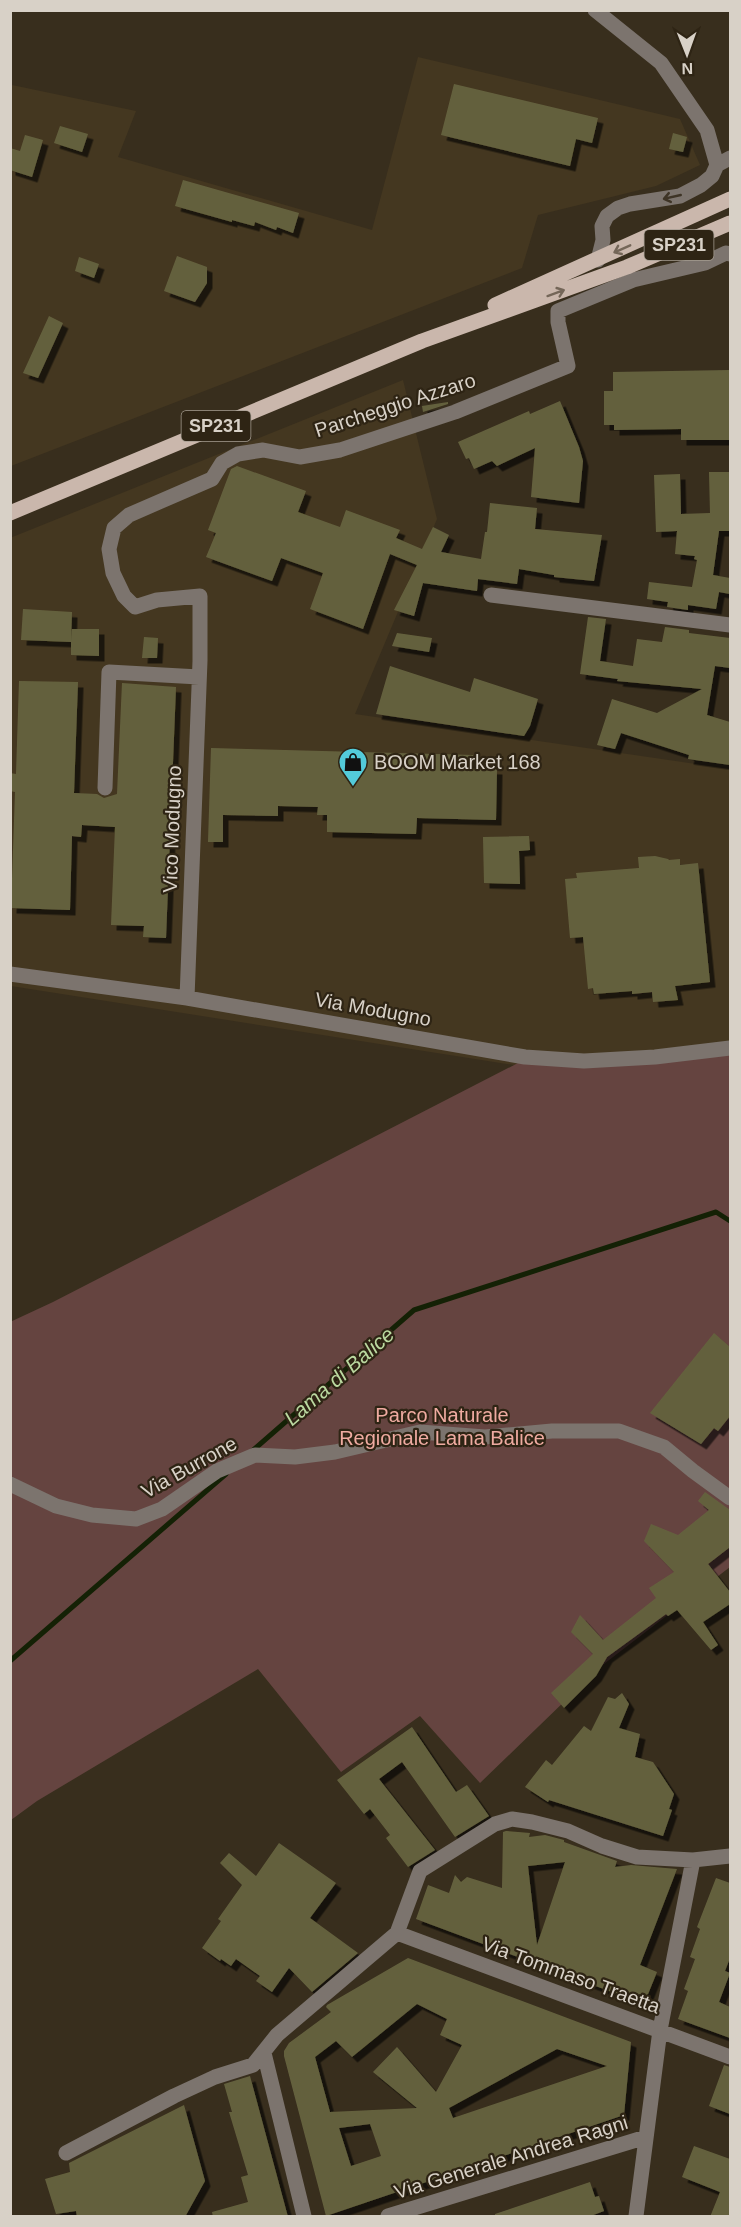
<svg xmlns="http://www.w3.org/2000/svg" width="741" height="2227" font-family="Helvetica,sans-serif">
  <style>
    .built { fill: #443720 }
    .green { fill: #654440 }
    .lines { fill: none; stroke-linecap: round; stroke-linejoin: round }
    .stream { stroke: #142105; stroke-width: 5 }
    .building { fill: #64613e; fill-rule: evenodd; filter: url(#shadow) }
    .minor { stroke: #7c746e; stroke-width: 15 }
    .major { stroke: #cab7ac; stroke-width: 15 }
    .oneway { stroke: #3e3426 }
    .oneway2 { stroke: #746658 }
    .labels { text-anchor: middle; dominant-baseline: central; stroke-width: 4.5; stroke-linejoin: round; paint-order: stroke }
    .shield { fill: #2e2414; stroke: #a59d91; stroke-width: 1.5 }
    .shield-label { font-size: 18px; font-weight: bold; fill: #d8d1c7 }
    .street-label { font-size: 20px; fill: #d8d1c7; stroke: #2e2414 }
    .poi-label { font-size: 20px; fill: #d8d1c7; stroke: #2e2414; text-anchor: start }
    .park-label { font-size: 20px; fill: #efaba1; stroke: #2e2414 }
    .water-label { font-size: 21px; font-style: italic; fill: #bbd9a0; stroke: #2e2414 }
  </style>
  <defs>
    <filter id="shadow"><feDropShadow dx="5.5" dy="5.5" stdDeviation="0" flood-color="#0009"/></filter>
  </defs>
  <rect width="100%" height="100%" fill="#382e1d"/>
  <path class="built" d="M418 57 680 119 700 165 656 186 538 215 522 268 11 466 12 85 136 111 118 157 372 230Z
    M403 380 437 519 355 714 730 769V1062L552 1071 11 986 10 538Z"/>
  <path class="green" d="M730 1055V1567L600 1667 480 1783 420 1716 341 1772 258 1669 37 1801 11 1820 10 1322 53 1302 518 1063Z"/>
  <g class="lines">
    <path class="stream" d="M251 1452 414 1310 716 1212 730 1221
      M10 1661 226 1474"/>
  </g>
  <path class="building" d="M454 84 598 118 592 143 576 139 570 166 441 135Z
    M60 126 88 134 82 152 54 143Z
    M673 133 687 137 683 152 669 149Z
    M25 135 43 140 32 177 10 170V148L20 151Z
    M183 180 299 213 293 233 277 227 276 230 255 222 254 226 232 220V222L175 206Z
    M177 256 207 267V283L195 302 164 291Z
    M79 257 99 264 94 278 75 271Z
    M49 316 63 323 38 378 23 373Z
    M730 370V440H681V429L614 430V425H604V391H613V372Z
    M560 401 579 447 583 461 579 503 531 497 535 448 497 466 492 461 474 469 469 458 466 459 458 442 529 411 530 414Z
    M448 402V404L423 412 422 406Z
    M237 466 306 491 298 512 340 527 346 510 400 530 396 538 422 549 433 527 449 535 441 552 481 559 485 532H487L490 503 537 508 535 529 602 535 594 581 554 577V575L519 569 517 584 478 579 477 591 423 583 414 616 394 610 417 565 390 554 363 629 310 609 323 573 281 558 272 581 206 557 216 533 208 530 231 469Z
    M709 472H730V531H719L713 575 730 578V594L719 592 716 609 688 605V610L667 607 668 602 647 599 649 582 692 587 697 560 694 559 695 556 675 554 677 531 656 532 654 475 680 474 681 514 710 513Z
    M23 609 72 612 71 642 21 640Z
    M588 617 606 619 600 661 633 666 637 639 662 642 665 627 689 630V633L730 638V668L715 666 707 715 730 722V765L688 759 689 755 621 733 615 749 597 745 612 699 657 713 702 689 617 681 618 679 580 674Z
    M71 629H99V656L71 655Z
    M397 633 432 638 429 652 392 646Z
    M144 637 158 638 157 658H142Z
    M390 666 470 692 474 678 538 699 530 726 524 736 376 714Z
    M19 681 78 682 74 793 97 794 104 798 117 794 122 683 176 687 166 938 143 937 144 926 111 925 115 827 82 825 81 837 72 836 70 910 11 908 15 792 10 791V773L16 774Z
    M211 748 473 755 472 768 497 769 496 820 417 818 416 834 327 832V815H317L318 807 278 806V816L223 815V842H208Z
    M529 836 530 850 519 851 520 884 484 883 483 837Z
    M655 856 668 859 669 860 680 859V865L698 863 710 982 675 986 678 1000 653 1002 652 992 632 994V991L594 994 593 988 588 989 583 937 570 938 565 879 577 878 576 873 639 868 638 857Z
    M714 1333 730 1347V1416L718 1431 714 1428 701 1444 650 1413Z
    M705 1492 730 1510V1547L708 1564 730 1592V1604L703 1622 718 1645 711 1650 677 1610 668 1616 666 1614 607 1657 596 1676 564 1708 551 1693 593 1654 571 1632 580 1615 603 1640 656 1598 649 1588 674 1572 644 1541 651 1524 678 1535 709 1510 698 1501Z
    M622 1693 629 1704 619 1728 640 1734 635 1757 653 1762 674 1794 669 1809 672 1810 663 1836 549 1800 548 1802 525 1787 546 1760 552 1765 584 1726 591 1731 608 1697 615 1699Z
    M412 1727 456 1792 467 1785 489 1816 455 1837 402 1762 379 1779 435 1850 408 1867 386 1838 390 1835 370 1809 364 1814 337 1780Z
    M506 1831 530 1833 529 1837 545 1835 564 1840V1842L617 1861 615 1867 631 1865 677 1869 640 1965 657 1972 644 2004 416 1919 428 1885 449 1893 455 1875 461 1882 467 1877 502 1888 503 1832ZM565 1862 537 1945 528 1866Z
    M279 1843 336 1883 310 1918 358 1953 312 1992 289 1968 272 1992 256 1981 260 1976 236 1959 231 1966 221 1959 220 1961 202 1948 221 1921 218 1919 242 1885 220 1863 229 1853 256 1876Z
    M716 1878 730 1883V1958L725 1971 730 1973 719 2002 730 2007V2038L678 2019 688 1991 684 1989 695 1959 690 1957 700 1929 697 1927Z
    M408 1958 631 2042 624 2115 326 2216 284 2056V2051L289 2043 331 2012 326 2007 327 2005ZM417 2004 447 2019 440 2035 462 2045 436 2092 397 2047 373 2072 417 2108 330 2112 315 2057 336 2041 352 2057ZM557 2049 607 2066 453 2118 449 2108ZM370 2124 381 2156 351 2166 339 2128Z
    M724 2065 730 2067V2114L709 2106Z
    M250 2076 288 2217H213L212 2212 248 2202 241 2177 248 2175 229 2112H232L224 2084Z
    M184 2105 205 2181 185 2217H77L76 2211 56 2214 45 2179 70 2172 69 2163Z
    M694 2146 730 2159V2217H710L720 2192 682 2177Z
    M590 2182 595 2197 599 2196 604 2211 588 2217H495V2214Z"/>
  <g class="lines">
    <path class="minor" d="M595 10 661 63 707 130 717 165 712 176 701 185 680 196 630 204 618 208 607 216 602 226 603 240 598 260
      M717 165 730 158
      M491 595 730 625
      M105 788 109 672 199 677
      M10 974 187 998 525 1057 584 1061 655 1057 730 1048
      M187 998 200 661V596L157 600 135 607 124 596 113 573 109 549 114 528 129 515 212 479 222 463 238 454 263 450 300 457 340 450 455 412 568 366 558 322V311L633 280 705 263 726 253 730 254
      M10 1484 56 1506 92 1515 136 1519 162 1509 217 1471 255 1455 295 1457 335 1452 420 1432 485 1437 552 1431H619L664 1447 693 1471 730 1498
      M397 1933 730 2057
      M264 2053 304 2216
      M66 2153 174 2096 215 2077 253 2065 277 2035 397 1933 420 1871 495 1824 512 1819 532 1822 568 1831 602 1846 637 1857 693 1860 730 1856
      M388 2216 646 2137
      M636 2216 660 2030 693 1860"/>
    <path class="major" d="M495 305 730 199
      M10 513 422 341 627 267 730 223"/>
  </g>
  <defs><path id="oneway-shaft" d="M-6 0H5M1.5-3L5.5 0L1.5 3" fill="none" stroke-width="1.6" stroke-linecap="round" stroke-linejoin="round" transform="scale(1.5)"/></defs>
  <use class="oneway" href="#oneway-shaft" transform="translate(672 197) rotate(167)"/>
  <g class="oneway2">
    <use href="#oneway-shaft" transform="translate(622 249) rotate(156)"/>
    <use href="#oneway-shaft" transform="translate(556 293) rotate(-20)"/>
  </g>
  <defs>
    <g id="shop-pin" transform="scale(1.5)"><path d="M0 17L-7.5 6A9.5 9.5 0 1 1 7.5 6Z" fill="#53cbda" stroke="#2e2414"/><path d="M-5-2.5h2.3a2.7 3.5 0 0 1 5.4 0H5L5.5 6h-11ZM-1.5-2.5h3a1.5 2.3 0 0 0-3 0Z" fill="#111"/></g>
  </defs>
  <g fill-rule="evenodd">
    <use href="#shop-pin" x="353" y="762"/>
  </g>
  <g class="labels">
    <g class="shield">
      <rect x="644.5" y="230" width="69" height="30" rx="4.5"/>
      <rect x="181.5" y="411" width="69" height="30" rx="4.5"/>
    </g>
    <g class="shield-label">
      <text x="679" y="245">SP231</text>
      <text x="216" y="426">SP231</text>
    </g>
    <g class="street-label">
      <text transform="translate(395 405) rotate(-18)">Parcheggio Azzaro</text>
      <text transform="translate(172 829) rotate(-88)">Vico Modugno</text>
      <text transform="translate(373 1009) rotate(10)">Via Modugno</text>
      <text transform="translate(189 1467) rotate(-29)">Via Burrone</text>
      <text transform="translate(571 1975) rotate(20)">Via Tommaso Traetta</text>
      <text transform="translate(511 2157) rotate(-17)">Via Generale Andrea Ragni</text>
    </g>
    <g class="poi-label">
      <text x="374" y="762">BOOM Market 168</text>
    </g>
    <g class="park-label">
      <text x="442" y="1415">Parco Naturale<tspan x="442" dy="23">Regionale Lama Balice</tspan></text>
    </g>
    <g class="water-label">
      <text transform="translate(339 1376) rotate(-41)">Lama di Balice</text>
    </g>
  </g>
  <rect width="741" height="2227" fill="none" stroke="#d8d1c7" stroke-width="24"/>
  <g transform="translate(687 54) rotate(179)" stroke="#2e2414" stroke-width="4.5" paint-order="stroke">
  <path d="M0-4.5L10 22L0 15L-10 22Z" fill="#d8d1c7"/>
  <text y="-9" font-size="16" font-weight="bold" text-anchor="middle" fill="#d8d1c7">N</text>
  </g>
</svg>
